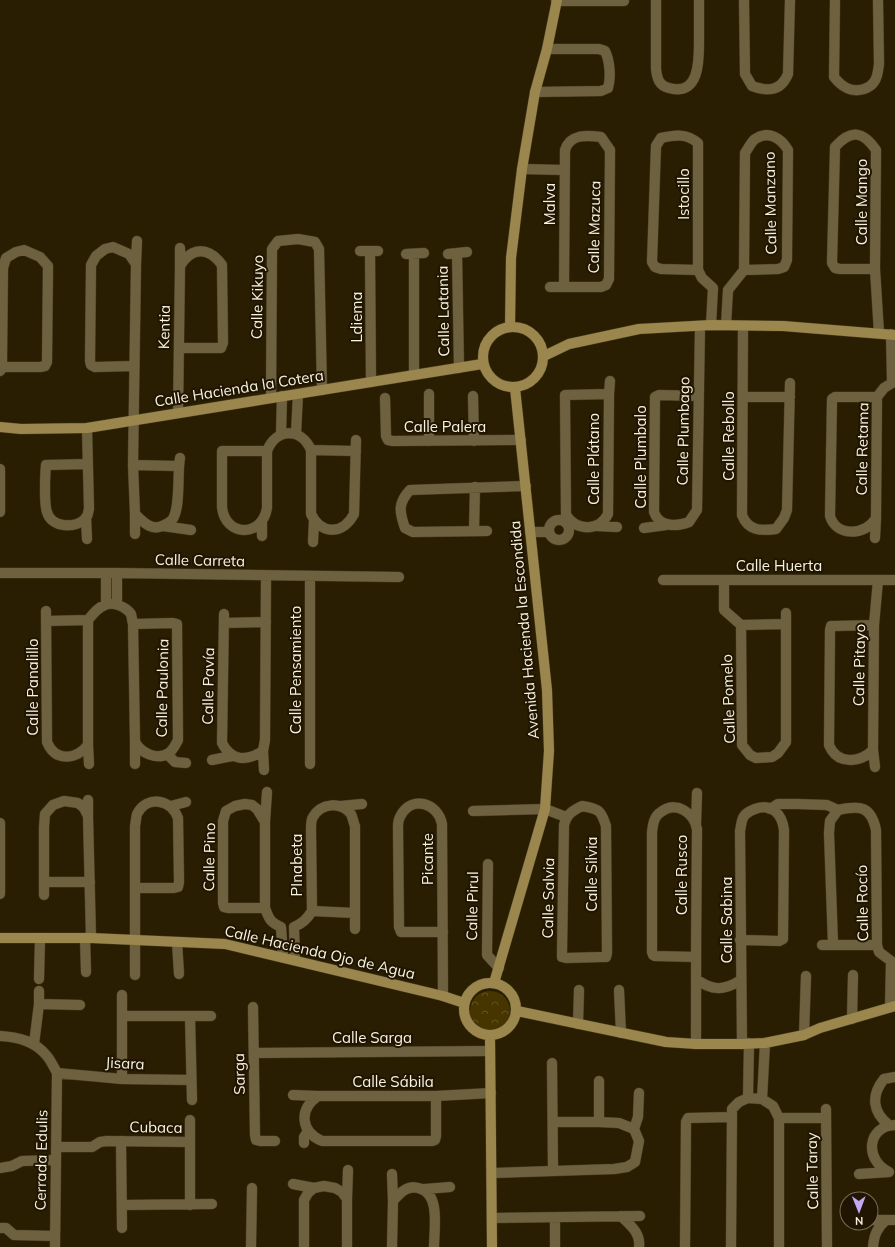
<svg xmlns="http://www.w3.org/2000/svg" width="895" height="1247" font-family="Mulish,sans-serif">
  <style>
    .park { fill: url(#park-crowns) }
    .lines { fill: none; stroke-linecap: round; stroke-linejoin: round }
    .street-casing { stroke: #463c20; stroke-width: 11 }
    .secondary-casing { stroke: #463c20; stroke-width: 11 }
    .street { stroke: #6e613f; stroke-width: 10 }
    .secondary { stroke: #9b864e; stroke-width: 10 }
    .labels { text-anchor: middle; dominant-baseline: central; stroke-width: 4; stroke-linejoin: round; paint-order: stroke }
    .street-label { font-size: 15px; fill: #f8f2e0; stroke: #201500 }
  </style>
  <defs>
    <pattern id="park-crowns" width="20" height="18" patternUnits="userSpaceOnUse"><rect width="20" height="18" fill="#473500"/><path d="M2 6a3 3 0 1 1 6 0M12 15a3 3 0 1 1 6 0" fill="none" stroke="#625325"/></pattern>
  </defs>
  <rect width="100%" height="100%" fill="#291e01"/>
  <path class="park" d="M470 1011a20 20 0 1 1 40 0a20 20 0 1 1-40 0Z"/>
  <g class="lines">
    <g class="street-casing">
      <path id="street" d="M656 0V69C657 78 659 86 669 88 701 97 699 57 699 37 699 25 699 12 699 0
        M744 0 745 74 752 86C768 92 781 91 788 74L790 0
        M835 0 834 77C842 87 851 93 864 89 867 88 872 85 874 82 878 77 878 70 879 64L878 0
        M556 1H624
        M535 92 601 91 608 88C611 78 610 61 605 51L599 49H547
        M522 169 564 170
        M180 248V266
        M360 251H378
        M370 251 371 382
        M457 253 459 368
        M406 254 424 253
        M448 254 467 252
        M136 264 137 241
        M875 269H840L835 268 832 263 835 147C851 129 863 131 876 150L875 269 879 333
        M698 270 661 269 655 267 652 262 656 146 661 138C675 135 686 133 698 143V270L702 278 713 288 711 325
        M550 287H601L606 285 609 279 610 150 601 137C586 135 570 134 565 150L564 287
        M726 325 728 290 744 270 745 153C748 149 751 142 755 139 768 130 781 138 788 150L787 260 784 267 778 269 744 270
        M743 326 742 515C748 531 761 531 776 529L784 518 787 510 790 383
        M134 366 95 367 91 365 90 361 91 265 96 256 105 249 113 247 129 254 136 264 133 465 135 514C143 522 152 532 164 525 167 524 170 522 172 520 181 509 177 473 180 458
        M0 371 3 367 2 362 3 268 6 258 16 252 24 250 40 257 48 266 47 362 45 366 40 367H3
        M414 375V254
        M429 394V441
        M609 394 565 395 566 515C576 531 599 532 608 514L609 394 610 381
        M473 396 474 441
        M698 396 659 395 655 397 654 512C659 527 676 527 689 522L697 510 700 326
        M743 397H790
        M877 397H835L832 399 830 516C836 537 866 536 876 518L877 397 884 388 892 383 891 334
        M271 398 272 249 278 241 298 239 315 242 319 249 322 390
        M385 398 386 436 388 440 393 441 521 440
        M178 413 180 266C192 246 209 247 222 265L223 343 221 348H179
        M87 428 89 509C88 512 88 516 86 518 76 529 51 528 47 512 44 504 45 475 46 465L87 464
        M281 434 282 396
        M296 434 298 394
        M311 450 356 451
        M267 451H222V507C225 537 262 538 267 508V451C276 428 301 427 311 450V514C321 535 343 535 354 514L356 440
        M133 465 178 466
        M0 469V512
        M86 517 87 539
        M549 530a10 10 0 1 1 20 0a10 10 0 1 1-20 0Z
        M163 526 191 530
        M596 526 617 527
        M644 528 666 525
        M474 531 475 487
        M487 531 413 532 405 528C399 511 398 503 410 490L526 486
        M530 532H549
        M135 534V514
        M262 536V521
        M875 538 876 518
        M313 542 314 520
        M0 573H117L399 577
        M106 573V604
        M117 573V604
        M663 580H895
        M724 580V610L741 625 786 624
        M46 611 47 742C55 762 76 760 88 745V620C93 614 97 608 105 605 113 601 126 607 131 614 132 617 132 621 133 624L135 742C141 753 157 761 169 753 173 750 176 744 178 740L177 624 173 623 133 624
        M224 614 222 743C232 762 247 761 263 751L265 740 266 576
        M46 621 88 620
        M224 623 266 622
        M741 625 742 745 750 755 756 758 772 757 778 753 786 742V613
        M874 625 835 626H831L830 630 829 745C837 765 860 763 873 750L874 625 878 580
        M88 745 89 764
        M873 750 875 767
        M263 751 264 770
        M167 754 175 762 186 763
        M212 760 232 756
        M135 764V742
        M310 764V576
        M88 800V816
        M171 806 186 802
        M341 806 362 804
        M582 806C599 809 601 810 606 826L607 953 606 957H602L566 958 562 957V953L564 825C567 814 572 811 582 806Z
        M770 809 778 804H797L827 805 838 810
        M473 811 545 809 566 817
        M265 822 267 792
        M0 823V894
        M696 824 697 793
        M488 864 487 955 499 968
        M44 882H90
        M135 888H174L178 887 179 882 178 818C171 799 147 795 137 814 136 817 136 822 135 826V975
        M44 895V827L45 814 53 805 64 801 78 803 84 808 88 816 91 938
        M265 908H229L224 907 223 903V821L226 811 235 806 245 804 252 805 257 809 265 822V908C269 919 270 922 281 927L283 957
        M312 911 311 829C311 825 311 820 313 817 321 803 341 801 351 814 353 818 353 822 355 826V929
        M312 911 355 913
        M443 932H401L399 927 398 827C398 823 399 818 401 815 412 795 438 803 442 824L443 996
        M85 938 86 972
        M740 940 779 941 783 939 784 830C782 814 772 803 755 809 750 811 745 813 743 818 741 822 741 827 740 831L742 1044
        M177 942 179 974
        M833 944 829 833 830 821 838 810C860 805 871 806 876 830L877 945 879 952 891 961 890 1007
        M822 945H877
        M295 960 294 927C303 923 307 919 312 911
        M39 979 40 938
        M696 979C712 991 724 991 741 980
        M619 990 621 1033
        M39 1004 80 1005
        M253 1007 255 1135 256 1140 260 1141H275
        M123 1016H211
        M190 1016 192 1100
        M852 1019 853 975
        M578 1024 579 990
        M804 1035 806 976
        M0 1036C18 1037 35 1041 47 1056 51 1061 54 1067 57 1073L55 1247
        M34 1044 39 1004V991
        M696 1044C696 972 696 901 697 829 694 813 676 800 661 812 654 816 653 824 652 832V952L653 955 655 956 696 957
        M254 1053 490 1051
        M552 1063 553 1171
        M57 1073 122 1079 191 1080
        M122 1079V995
        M293 1095 318 1096
        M436 1096V1136L435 1140 432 1141H322C301 1132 298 1110 318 1096H436L491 1093
        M748 1098 749 1043
        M762 1099 765 1043
        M826 1109 827 1247
        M779 1118H826
        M190 1120V1205
        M599 1122V1081
        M889 1125C872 1112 871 1095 884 1079L895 1077
        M634 1129 638 1117 639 1093
        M121 1141 122 1228
        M304 1143V1137L308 1131
        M56 1147H92L100 1142 107 1141 190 1142
        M0 1168 12 1166 22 1161 56 1160
        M889 1172C864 1160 867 1126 895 1125
        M492 1173 614 1169 627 1167 635 1162 639 1141 634 1129 619 1123 599 1122H553
        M392 1174 393 1201
        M859 1174 889 1172
        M293 1184 314 1188
        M425 1189 450 1187
        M347 1199 348 1170
        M122 1205 212 1204
        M621 1216C630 1225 641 1233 639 1247
        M493 1218 640 1216
        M871 1220H895
        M0 1228H6L14 1235 55 1236
        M251 1247 252 1188
        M304 1247V1200L308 1193 314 1188 324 1186 335 1188 342 1192 347 1199V1247
        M392 1247 393 1201C400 1193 407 1185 418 1188 441 1192 434 1229 434 1247
        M555 1247V1218
        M685 1247 686 1122 688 1118 732 1117
        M731 1247 732 1109 739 1102 748 1098 762 1099 773 1106 779 1118V1247
        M873 1247C874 1235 877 1228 886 1220"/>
    </g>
    <g class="secondary-casing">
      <path id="secondary" d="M483 357a30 30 0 1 1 60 0a30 30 0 1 1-60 0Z
        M510 327 511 258 522 169 535 92 547 49 557 0
        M544 356 569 344 639 329 711 325 783 326 895 335
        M0 427 21 429 87 428 482 364
        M0 938H91L225 944 443 996 464 1003
        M464 1009a26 26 0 1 1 52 0a26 26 0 1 1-52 0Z
        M494 983 545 809 549 751 547 690 515 388
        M517 1011 666 1042 696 1044H742L765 1043 804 1035 820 1028 895 1006
        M490 1035 492 1247"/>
    </g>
    <use href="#street" class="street"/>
    <use href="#secondary" class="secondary"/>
  </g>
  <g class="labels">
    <g class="street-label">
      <text transform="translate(683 194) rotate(-90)">Istocillo</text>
      <text transform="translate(861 202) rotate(-90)">Calle Mango</text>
      <text transform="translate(770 203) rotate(-91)">Calle Manzano</text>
      <text transform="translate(549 204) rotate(-90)">Malva</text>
      <text transform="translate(594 227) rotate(-89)">Calle Mazuca</text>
      <text transform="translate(257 297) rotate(-89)">Calle Kikuyo</text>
      <text transform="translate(443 311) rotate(-91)">Calle Latania</text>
      <text transform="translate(356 317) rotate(-90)">Ldiema</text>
      <text transform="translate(164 327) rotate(-89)">Kentia</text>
      <text transform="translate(239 388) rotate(-9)">Calle Hacienda la Cotera</text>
      <text x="445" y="426">Calle Palera</text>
      <text transform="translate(683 431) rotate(-89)">Calle Plumbago</text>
      <text transform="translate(728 436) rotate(-90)">Calle Rebollo</text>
      <text transform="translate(862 449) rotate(-89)">Calle Retama</text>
      <text transform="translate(640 457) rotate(-90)">Calle Plumbalo</text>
      <text transform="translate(593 459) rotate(-90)">Calle Plátano</text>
      <text transform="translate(200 560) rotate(1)">Calle Carreta</text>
      <text x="779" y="565">Calle Huerta</text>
      <text transform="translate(524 630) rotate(-95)">Avenida Hacienda la Escondida</text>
      <text transform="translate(859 665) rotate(-89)">Calle Pitayo</text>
      <text transform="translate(295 670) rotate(-90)">Calle Pensamiento</text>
      <text transform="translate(208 686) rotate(-89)">Calle Pavía</text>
      <text transform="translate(32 687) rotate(-90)">Calle Panalillo</text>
      <text transform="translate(162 688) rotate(-89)">Calle Paulonia</text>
      <text transform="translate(728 699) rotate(-92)">Calle Pomelo</text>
      <text transform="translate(209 857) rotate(-89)">Calle Pino</text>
      <text transform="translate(427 859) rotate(-90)">Picante</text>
      <text transform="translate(296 865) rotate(-90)">PInabeta</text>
      <text transform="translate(591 874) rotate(-90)">Calle Silvia</text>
      <text transform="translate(681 875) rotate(-90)">Calle Rusco</text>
      <text transform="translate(548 898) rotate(-89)">Calle Salvia</text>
      <text transform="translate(862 903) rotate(-91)">Calle Rocío</text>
      <text transform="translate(472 906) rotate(-89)">Calle Pirul</text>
      <text transform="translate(726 920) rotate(-90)">Calle Sabina</text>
      <text transform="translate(320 952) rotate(13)">Calle Hacienda Ojo de Agua</text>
      <text x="372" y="1037">Calle Sarga</text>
      <text transform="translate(125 1063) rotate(3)">Jisara</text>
      <text transform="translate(239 1074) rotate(-91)">Sarga</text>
      <text x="393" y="1081">Calle Sábila</text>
      <text transform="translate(156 1127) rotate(1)">Cubaca</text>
      <text transform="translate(41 1160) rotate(-89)">Cerrada Edulis</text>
      <text transform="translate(812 1171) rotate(-91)">Calle Taray</text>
    </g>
  </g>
  <g transform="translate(859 1211) rotate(179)"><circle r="19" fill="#201500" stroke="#766d5a"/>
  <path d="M0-3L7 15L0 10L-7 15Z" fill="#c1a8f3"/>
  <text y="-6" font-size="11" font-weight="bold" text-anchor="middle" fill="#f8f2e0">N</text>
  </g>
</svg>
